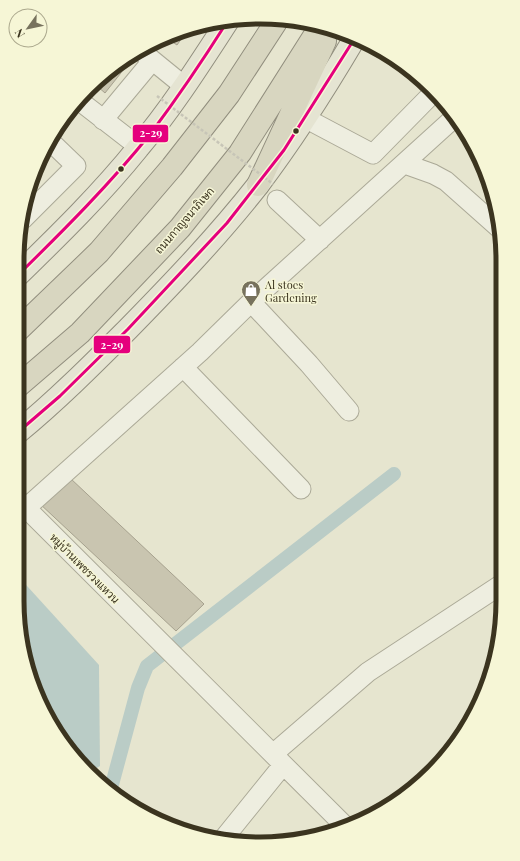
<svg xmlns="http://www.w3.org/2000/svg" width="520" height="861" font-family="'Playfair Display',Sarabun,serif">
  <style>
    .water { fill: #baccc6 }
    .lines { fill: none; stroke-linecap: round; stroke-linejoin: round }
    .canal { stroke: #baccc6; stroke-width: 14 }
    .building { fill: #c9c5b0; stroke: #a6a18e }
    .minor-casing { stroke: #aba997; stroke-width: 21 }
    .major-casing { stroke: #918e7e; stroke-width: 24 }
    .highway-casing { stroke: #918e7e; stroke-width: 24 }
    .minor { stroke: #eeeee0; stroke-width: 19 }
    .major { stroke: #e5e4d2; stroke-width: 22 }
    .highway { stroke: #d8d6c0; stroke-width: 22 }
    .path-bridge { stroke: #c7c5b7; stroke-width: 2.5; stroke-dasharray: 3 2; stroke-linecap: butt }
    .bus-1-casing { stroke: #f6f6d6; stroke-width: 6 }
    .bus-1 { stroke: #e5007d; stroke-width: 3 }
    .bus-dot { fill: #3b341f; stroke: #f6f6d6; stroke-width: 1.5 }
    .labels { text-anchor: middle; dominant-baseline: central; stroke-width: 3; stroke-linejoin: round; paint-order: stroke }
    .street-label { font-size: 11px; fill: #3b341f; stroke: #f6f6d6 }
    .poi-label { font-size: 11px; fill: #3b341f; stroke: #f6f6d6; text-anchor: start }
    .rim { fill: none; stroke: #3b341f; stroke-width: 5 }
    .line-badge { stroke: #f6f6d6; stroke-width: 1.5 }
    .badge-label { font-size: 11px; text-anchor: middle; font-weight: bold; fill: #fff }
  </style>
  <rect width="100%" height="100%" fill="#e6e5cf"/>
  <path class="water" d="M17 575 99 665 100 766 90 772 67 749 30 679 17 601Z"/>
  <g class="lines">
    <path class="canal" d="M110 792 138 688 147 666 394 474"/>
  </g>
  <path class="building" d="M183 34 184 35 177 45 171 41 169 43 167 41Z
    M128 57 132 59 105 93 97 86Z
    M70 478 204 604 176 631 39 503Z"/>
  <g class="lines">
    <g class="minor-casing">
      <path id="minor" d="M141 51 184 86
        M81 102 139 147
        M305 118 373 154 434 92
        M103 120 152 61
        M405 164 433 174 446 181 500 229
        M277 200 320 240
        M23 219 76 166 50 141
        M251 302 309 364 349 411
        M183 367 301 489
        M18 500 346 827
        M17 516 200 352 251 302 455 117
        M273 754 368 672 502 584
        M224 838 283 765"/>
    </g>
    <g class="major-casing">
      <path id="major" d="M17 276C59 235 101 194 138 148 171 109 199 65 227 22
        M17 433C56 401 92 365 128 329 173 283 218 236 258 185 293 139 324 90 353 41"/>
    </g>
    <g class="highway-casing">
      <path id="highway" d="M258 185 325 41
        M17 331 99 252 172 167 229 94 276 22
        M17 387 80 333 180 228 240 153 320 27"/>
    </g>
    <use href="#minor" class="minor"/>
    <use href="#major" class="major"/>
    <use href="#highway" class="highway"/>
    <path class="path-bridge" d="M157 96 273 184"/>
    <g class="bus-1-casing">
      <path id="bus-1" d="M17 276C64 230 110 184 151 133 178 97 203 60 227 22
        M17 433 60 396 128 329 227 223 284 150 353 41"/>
    </g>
    <use href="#bus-1" class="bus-1"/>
  </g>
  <defs>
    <g id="shop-pin" transform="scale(1)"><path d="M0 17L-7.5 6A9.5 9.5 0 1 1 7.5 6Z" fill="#77725d" stroke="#f6f6d6"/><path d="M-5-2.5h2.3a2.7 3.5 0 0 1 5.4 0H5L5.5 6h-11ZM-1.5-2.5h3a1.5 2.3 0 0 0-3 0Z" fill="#fff"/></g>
  </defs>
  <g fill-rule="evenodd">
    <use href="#shop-pin" x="251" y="290"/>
  </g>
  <g class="bus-dot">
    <circle cx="296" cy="131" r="3.5"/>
    <circle cx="121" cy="169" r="3.5"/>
  </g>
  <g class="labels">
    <g class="street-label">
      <text transform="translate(184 220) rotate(-49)">ถนนกาญจนาภิเษก</text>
      <text transform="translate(85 568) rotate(45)">หมู่บ้านเพชรวงแหวน</text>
    </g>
    <g class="poi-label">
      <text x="265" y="284">Al stoes<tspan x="265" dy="13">Gardening</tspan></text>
    </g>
  </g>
  <path d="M0 0H520V861H0ZM260 24H260A236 236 0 0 1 496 260V601A236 236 0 0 1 260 837H260A236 236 0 0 1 24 601V260A236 236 0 0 1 260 24Z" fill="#f6f6d6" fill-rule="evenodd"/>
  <path class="rim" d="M260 24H260A236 236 0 0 1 496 260V601A236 236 0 0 1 260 837H260A236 236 0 0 1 24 601V260A236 236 0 0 1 260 24Z"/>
  <g class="line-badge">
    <rect x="132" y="124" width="37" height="19" rx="4" fill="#e5007d"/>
    <rect x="93" y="335" width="38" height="19" rx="4" fill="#e5007d"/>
  </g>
  <g class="badge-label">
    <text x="151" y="137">2-29</text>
    <text x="112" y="349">2-29</text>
  </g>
  <g transform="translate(28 28) rotate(237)"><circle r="19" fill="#f6f6d6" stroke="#aba88d"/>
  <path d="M0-3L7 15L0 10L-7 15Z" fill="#77725d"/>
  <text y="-6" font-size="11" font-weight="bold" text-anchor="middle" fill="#3b341f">N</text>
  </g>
</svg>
